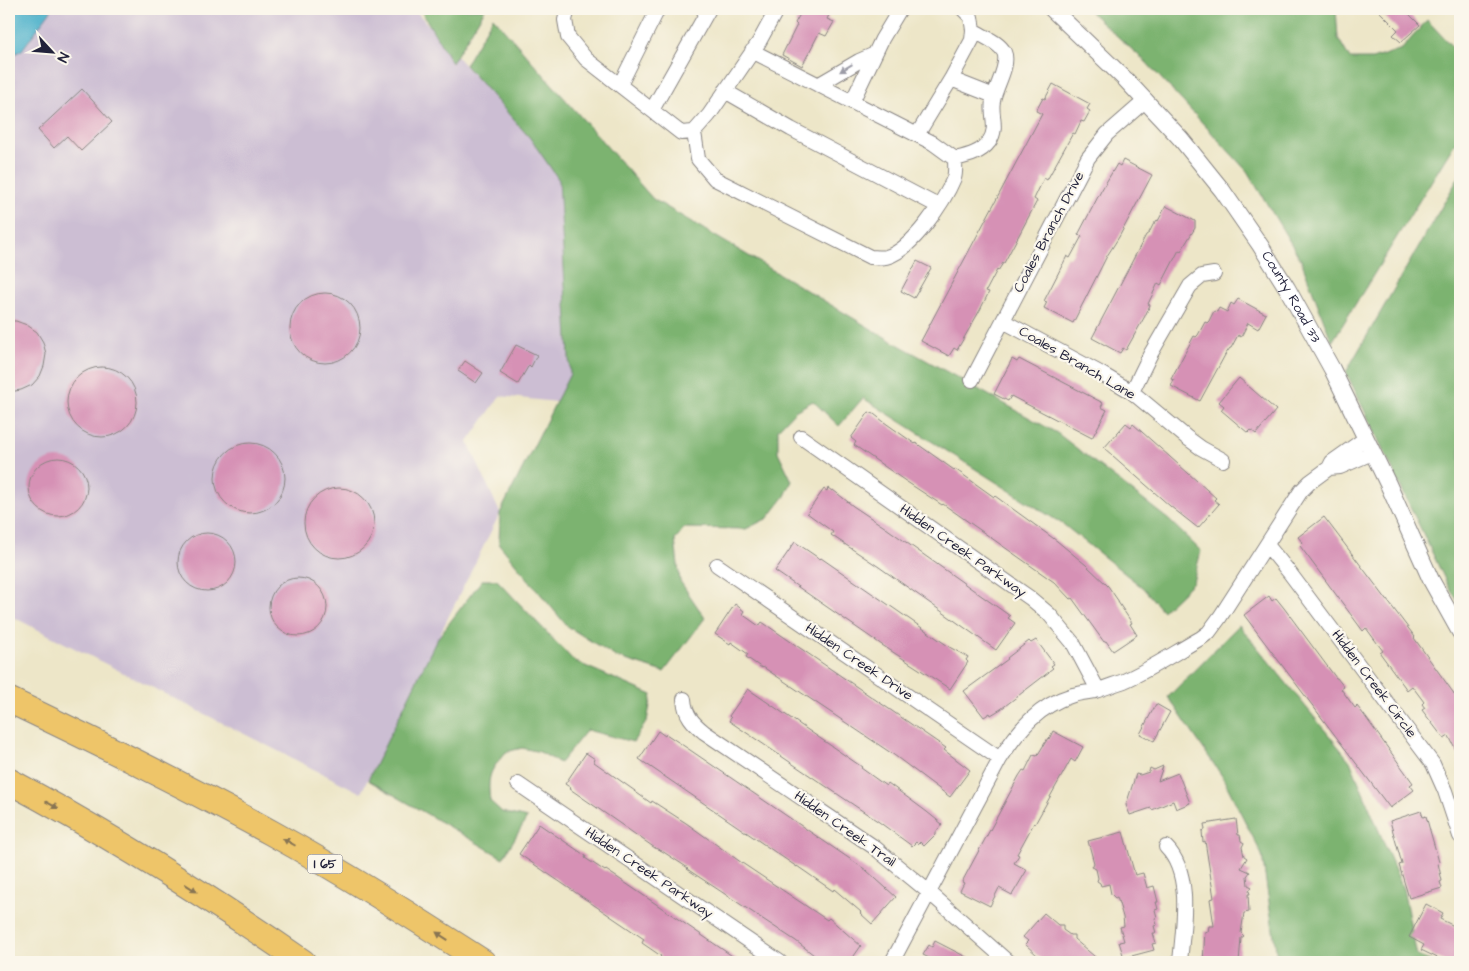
<svg xmlns="http://www.w3.org/2000/svg" width="1469" height="971" font-family="'Architects Daughter',sans-serif">
  <style>
    .industrial { fill: #ccbed3 }
    .forest { fill: #7bb370; stroke: #4e6a56 }
    .water { fill: #4cb1cb; stroke: #376a83 }
    .building { fill: #d691b5 }
    .lines { fill: none; stroke-linecap: round; stroke-linejoin: round }
    .minor-casing { stroke: #888482; stroke-width: 16 }
    .tertiary-casing { stroke: #888482; stroke-width: 18 }
    .motorway-casing { stroke: #888482; stroke-width: 27 }
    .minor { stroke: #fff; stroke-width: 14 }
    .tertiary { stroke: #fff; stroke-width: 16 }
    .motorway { stroke: #eec569; stroke-width: 25 }
    .oneway { fill: #9c9ca7 }
    .oneway2 { fill: #887452 }
    .labels { text-anchor: middle; dominant-baseline: central; stroke-width: 4.5; stroke-linejoin: round; paint-order: stroke }
    .shield { fill: #fbf7ec; stroke: #636270; stroke-width: 1 }
    .shield-label { font-size: 12px; font-weight: bold; fill: #22223b }
    .street-label { font-size: 14px; fill: #22223b; stroke: #fbf7ec }
  </style>
  <rect width="100%" height="100%" fill="#fbf7ec"/>
  <filter id="ink" filterUnits="userSpaceOnUse"><feTurbulence type="fractalNoise" baseFrequency=".02" numOctaves="2"/><feDisplacementMap in="SourceGraphic" scale="10" xChannelSelector="R" yChannelSelector="G"/><feConvolveMatrix kernelMatrix="1 2 1 2 8 2 1 2 1" color-interpolation-filters="sRGB"/></filter>
  <filter id="wash" filterUnits="userSpaceOnUse"><feTurbulence type="fractalNoise" baseFrequency=".0096" numOctaves="4" result="noise"/><feDisplacementMap in="SourceGraphic" scale="20" xChannelSelector="R" yChannelSelector="G"/><feGaussianBlur stdDeviation="1.12" result="paint"/><feColorMatrix in="noise" values="0 0 0 0 0 0 0 0 0 0 0 0 0 0 0 0 0 1.4 0 .05"/><feComposite in="paint" operator="in"/></filter>
  <g filter="url(#wash)">
    <rect width="100%" height="100%" fill="#ede6c8"/>
    <path class="industrial" d="M9 9H414L530 138 559 180 570 374 556 402 500 396 468 442 500 513 361 793 9 615Z"/>
    <path class="forest" d="M420 9H485L452 63Z
      M1087 9H1336L1338 38 1350 59H1372L1402 49 1427 20 1460 55V135L1332 342 1301 260 1247 171 1146 62Z
      M493 17 653 199 890 340 1057 433 1169 520 1201 551 1193 582 1163 611 1143 588 1064 525 863 398 839 426 813 401 795 411 778 429V452L792 481 785 496 768 518 746 529 684 528 675 540 680 581 705 618 664 672 616 657 567 626 499 544 500 513 570 374 559 180 530 138 465 65Z
      M1460 175V604L1449 588 1346 372Z
      M482 580H497L574 661 652 695 647 721 633 742 587 730 560 763 540 752 522 748 506 752C490 771 487 775 490 801L502 812 527 818 503 858 368 780 437 639Z
      M1239 625 1350 761 1403 889 1417 956 1433 962H1276L1277 957 1262 855 1222 776 1168 697Z"/>
    <path class="water" d="M9 9H52L22 50 9 57Z"/>
    <g id="blocks">
      <path class="building" d="M803 9H832L827 19 834 22 826 36 819 33 802 66 782 55 797 25 795 23Z
        M1377 9H1404L1420 25 1401 42 1393 35 1398 30Z
        M1053 84 1090 104 1087 109 1090 111 1084 122 1081 121 1075 134 1073 133 1047 180 1044 178 1034 199 1037 201 1004 263H1003L998 271 997 270 986 291 989 292 980 310 957 350 954 348 949 356 921 341 1042 114 1036 111 1043 98 1045 99Z
        M82 89 112 122 81 151 67 136 54 148 38 130Z
        M1123 160 1152 175 1119 237 1107 256 1073 323 1044 308 1047 302 1044 301 1067 256 1070 258 1082 236 1078 235 1101 191 1117 164 1120 166Z
        M1166 206 1195 221V228L1181 251 1179 250 1161 285 1158 283 1148 304 1150 305 1145 316 1126 350 1123 348 1120 353 1092 338 1146 235 1149 233 1154 223H1155L1157 220 1158 221Z
        M917 261 931 268 914 298 901 291Z
        M290 328a35 35 0 1 1 70 0a35 35 0 1 1-70 0Z
        M1238 299 1266 314 1258 329 1248 323 1241 337 1238 335 1231 348H1230L1225 355 1200 401 1171 386 1174 380 1171 379 1194 336 1196 337 1198 335 1205 322 1207 323 1209 321 1214 311 1217 312 1219 308 1227 312 1231 303 1234 305Z
        M9 321H16L27 325 37 332 43 342 46 354 44 366 40 376 32 385 21 390 9 392Z
        M516 345 537 355 531 367 529 365 518 384 500 373Z
        M1012 359 1017 362 1019 359 1103 403 1101 407 1107 410 1092 438 1011 396 1008 401 994 394Z
        M465 361 483 373 476 383 458 371Z
        M67 402a35 35 0 1 1 70 0a35 35 0 1 1-70 0Z
        M1239 378 1276 410 1256 434 1251 430 1248 433 1221 410 1224 406 1219 402Z
        M869 412 874 414 884 422 915 444 916 443 954 470 955 469 994 497 995 496 1057 541 1086 565 1108 586 1119 602H1118L1132 623 1130 624 1137 635 1113 651 1106 641 1104 642 1072 598 1070 599 1054 582 943 504 942 505 904 480 854 445 856 442 851 438Z
        M1126 423 1131 427 1133 424 1216 498 1214 500 1219 504 1198 528 1170 506 1104 448Z
        M215 478a35 35 0 1 1 70 0a35 35 0 1 1-70 0Z
        M29 487a29 29 0 1 1 58 0a29 29 0 1 1-58 0Z
        M304 523a35 35 0 1 1 70 0a35 35 0 1 1-70 0Z
        M828 488 832 491 833 490 853 506 886 528 1010 616 1008 618 1015 623 996 650 879 567 831 535 833 532 807 513 824 489 827 491Z
        M1324 517 1415 637 1414 638 1460 702V758L1449 736 1444 739 1422 710 1425 708 1422 704 1424 702 1412 686 1407 690 1380 653 1383 651 1366 628 1363 631 1300 546 1303 543 1298 537Z
        M178 562a29 29 0 1 1 58 0a29 29 0 1 1-58 0Z
        M795 542 820 559 821 558 951 648 968 657 966 660 968 662 950 689 882 645 775 571Z
        M269 607a29 29 0 1 1 58 0a29 29 0 1 1-58 0Z
        M1269 596 1272 601 1276 598 1284 608 1336 678H1337L1344 687 1341 689 1355 708 1357 706 1364 715 1413 783 1410 785 1414 790 1390 808 1244 615Z
        M735 604 744 611 742 614 759 626 762 622 946 748 944 750 970 770 950 797 894 755 763 667 762 668 746 657 748 654 731 642 730 644 715 634Z
        M1036 640 1054 664 1051 666 1053 668 1049 671V672L1001 709 991 715 990 713 984 717 964 691 1008 659 1007 658 1029 641 1031 643Z
        M748 689 862 767 861 768 886 786 888 783 927 812 942 824 936 832V834L924 846 920 842 918 844 916 842 912 846 879 822 729 721 731 718 729 716Z
        M1156 704 1170 712 1154 741 1140 734Z
        M658 731 665 736 666 734 690 750 850 859 866 870 896 897 872 924 860 913 861 912 834 889 833 891 797 866V867L639 759Z
        M1053 731 1083 747 1075 762 1071 759 1035 824 1034 823 1017 854 1019 855 1014 863 1027 870 1012 895 999 888 990 906 960 891 964 883 962 882 1019 776 1023 770 1025 771 1033 755 1037 756 1048 738 1049 739Z
        M586 753 595 759 594 762 635 791H634L651 803 652 801 686 823 742 863 827 920 829 918 861 946 854 956 848 962H823L796 941 687 869 688 868 662 851 655 848 570 789 571 788 565 784Z
        M1163 766 1158 781 1178 773 1190 803 1176 809 1173 801 1152 810 1151 808 1130 815 1126 805 1136 774 1140 775 1149 772 1150 768 1154 770Z
        M1421 811 1423 817 1426 816 1429 827 1439 862 1438 863 1442 881 1440 882 1442 888 1409 898 1399 865 1402 864 1390 821Z
        M1236 819 1238 835H1240L1241 841 1244 843 1242 847 1244 856 1247 858 1241 868 1250 872 1247 876 1248 885 1252 887 1249 891 1250 894H1248L1249 912 1244 913 1241 933 1244 936 1241 938 1239 962H1203L1205 931 1208 932 1209 926H1214L1210 899 1214 898 1205 841 1203 842 1202 831 1205 830 1204 824Z
        M539 824 586 856 585 858 605 871 606 870 618 878 741 962H667L660 957 661 956 642 943 644 939 519 854Z
        M1123 832 1135 875 1143 873 1147 888 1154 886 1158 902H1156L1158 909 1155 910 1157 917 1155 918 1157 925 1154 926 1156 933H1153L1156 943 1152 944 1154 950 1124 958 1119 942 1124 941 1120 927 1124 926 1123 917 1117 897 1115 898 1111 894 1109 884 1101 886 1100 883 1097 881 1098 878 1096 869 1092 867 1094 863 1088 841Z
        M1426 904 1443 913 1440 919 1460 929V962H1446L1421 950 1424 945 1409 937Z
        M1044 913 1058 925H1063V930L1070 935H1074V939L1101 962H1045L1038 956 1025 944 1028 941 1023 937Z
        M935 941 976 962H937L923 955 929 945 932 947Z"/>
    </g>
  </g>
  <g filter="url(#ink)">
    <use href="#blocks" fill-opacity="0" stroke="#888482" stroke-width="1"/>
    <g class="lines">
      <g class="minor-casing">
        <path id="minor" d="M568 9 565 20 568 37 586 59 681 133 694 132 709 115 759 42 777 9
          M951 79 994 96
          M620 85 658 9
          M818 85 859 61 875 54
          M725 91 791 129 938 206
          M852 102 882 39 900 9
          M652 110 709 9
          M694 132 698 159 715 179 870 257C875 257 881 258 886 257 911 251 944 202 954 178 956 172 955 165 955 159L933 143 752 51
          M917 135 951 79 972 40 973 30 971 17 963 9
          M955 159C967 156 981 153 989 142 999 127 990 115 993 101 995 87 1010 65 1004 52 999 42 982 36 973 30
          M1003 321 1100 373 1132 392 1186 437 1201 448 1223 460
          M972 380 1088 158 1107 134 1146 100
          M1132 392 1150 355 1190 286 1202 276 1214 274
          M801 437 1030 598 1049 614 1073 643 1098 690
          M1329 468 1340 467 1372 453
          M1267 545 1289 572 1433 764 1445 791 1460 836
          M717 565 1000 759
          M684 699C685 715 693 723 704 732L874 847 930 893 1008 962
          M518 784 780 962
          M1166 847C1193 874 1183 927 1180 962
          M892 962 1000 759C1018 730 1039 705 1073 695 1080 693 1088 692 1095 691 1105 688 1115 684 1124 681 1151 669 1176 652 1201 638L1209 632 1220 617 1301 491 1310 482 1329 468 1332 462 1366 438"/>
      </g>
      <g class="tertiary-casing">
        <g id="tertiary">
          <path id="s1" d="M1052 9 1126 80 1181 139 1222 190 1260 245 1287 288 1332 369 1388 484 1431 580 1460 632"/>
        </g>
      </g>
      <g class="motorway-casing">
        <path id="motorway" d="M9 700C97 742 184 785 270 832 343 872 413 917 483 962
          M9 781C110 835 209 897 303 962"/>
      </g>
      <use href="#minor" class="minor"/>
      <use href="#tertiary" class="tertiary"/>
      <use href="#motorway" class="motorway"/>
    </g>
    <defs><path id="oneway-solid" d="M-6-.8H1V-3.2L6.5 0L1 3.2V.8H-6Z" transform="scale(1.25)"/></defs>
    <use class="oneway" href="#oneway-solid" transform="translate(846 68) rotate(149)"/>
    <g class="oneway2">
      <use href="#oneway-solid" transform="translate(52 805) rotate(29)"/>
      <use href="#oneway-solid" transform="translate(289 842) rotate(-150)"/>
      <use href="#oneway-solid" transform="translate(191 888) rotate(33)"/>
      <use href="#oneway-solid" transform="translate(442 936) rotate(-147)"/>
    </g>
  </g>
  <g class="labels">
    <rect class="shield" x="307.5" y="854.5" width="35" height="19" rx="4"/>
    <g class="shield-label">
      <text x="325" y="864">I 65</text>
    </g>
    <g class="street-label">
      <text transform="translate(1049 232) rotate(-62)">Coales Branch Drive</text>
      <text stroke="none"><textPath href="#s1" startOffset="376">County Road 33</textPath></text>
      <text transform="translate(1077 363) rotate(30)">Coales Branch Lane</text>
      <text transform="translate(963 551) rotate(35)">Hidden Creek Parkway</text>
      <text transform="translate(859 662) rotate(34)">Hidden Creek Drive</text>
      <text transform="translate(1374 684) rotate(53)">Hidden Creek Circle</text>
      <text transform="translate(845 829) rotate(35)">Hidden Creek Trail</text>
      <text transform="translate(649 873) rotate(34)">Hidden Creek Parkway</text>
    </g>
  </g>
  <rect width="1469" height="971" fill="none" stroke="#fbf7ec" stroke-width="30"/>
  <g transform="translate(52 52) rotate(116)" stroke="#fbf7ec" stroke-width="4" paint-order="stroke">
  <path d="M0-4L9 19L0 12L-9 19Z" fill="#22223b"/>
  <text y="-8" font-size="14" font-weight="bold" text-anchor="middle" fill="#22223b">N</text>
  </g>
</svg>
